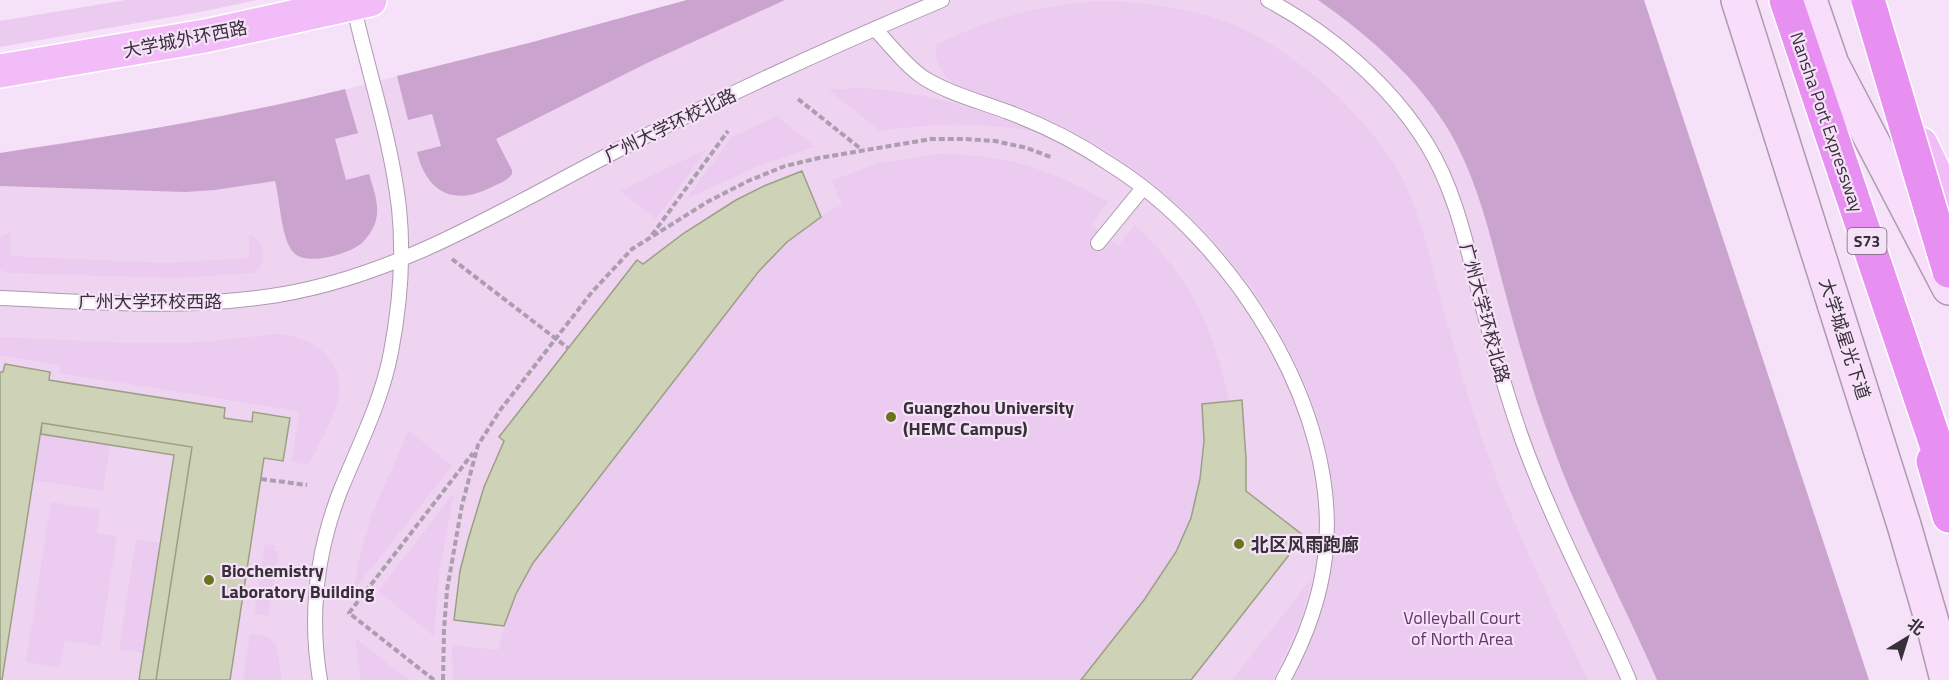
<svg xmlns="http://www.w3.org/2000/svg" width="1949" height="680" font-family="'Titillium Web','Noto Sans SC',sans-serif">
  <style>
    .built { fill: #eed4f1 }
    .green { fill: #ebcbef }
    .forest { fill: #caa4ce }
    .building { fill: #ced2b7; stroke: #9b9f85; stroke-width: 1.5 }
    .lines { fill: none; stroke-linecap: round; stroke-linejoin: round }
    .lane-casing { stroke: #ad9aaf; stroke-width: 16 }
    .secondary-casing { stroke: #ad9aaf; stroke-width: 36 }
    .primary-casing { stroke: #fff; stroke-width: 36 }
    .highway-casing { stroke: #fff; stroke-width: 36 }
    .path { stroke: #ad9eaf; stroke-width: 4; stroke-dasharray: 6 3; stroke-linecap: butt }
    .lane { stroke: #fff; stroke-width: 14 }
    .secondary { stroke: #f8defb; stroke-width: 33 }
    .primary { stroke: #f1bcf7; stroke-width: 33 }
    .highway { stroke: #e790f2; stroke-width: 33 }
    .highway-bridge-casing { stroke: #fff; stroke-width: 36; stroke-linecap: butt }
    .highway-bridge { stroke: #e790f2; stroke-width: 33 }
    .poi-dot { fill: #6c731a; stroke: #f6e2f8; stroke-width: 2 }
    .labels { text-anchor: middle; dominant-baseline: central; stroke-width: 4.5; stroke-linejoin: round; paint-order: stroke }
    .shield { fill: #f6e2f8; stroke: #716572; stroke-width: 1.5 }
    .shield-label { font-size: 16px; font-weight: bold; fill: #383039 }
    .street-label { font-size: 18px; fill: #383039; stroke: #f6e2f8 }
    .poi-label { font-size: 18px; font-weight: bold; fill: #383039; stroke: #f6e2f8; text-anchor: start }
    .park-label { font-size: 18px; fill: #65366c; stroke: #f6e2f8 }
  </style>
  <rect width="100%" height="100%" fill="#f6e2f8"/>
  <path class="built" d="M687 0H1644L1869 680H0V153L165 127 311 98 529 43Z"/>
  <path class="green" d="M126 0H257L200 12 0 47V21Z
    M1103 1C1142 2 1181 7 1219 19 1287 42 1374 119 1405 184 1422 221 1431 261 1441 300 1451 338 1462 376 1474 414 1503 506 1546 592 1588 680H1292C1310 648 1320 618 1328 583 1330 574 1333 565 1334 556 1348 400 1242 239 1115 156 1082 135 1047 117 1010 103 991 97 972 92 954 84 942 74 933 60 937 44 996 17 1038 5 1103 1Z
    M854 88C915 89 974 107 1031 131 979 122 932 123 880 131L829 90Z
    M777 116 815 147 760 165 686 199 732 137Z
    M707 149 656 219 620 191Z
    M937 154C1004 154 1050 168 1108 202L1091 224 1118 246 1135 225C1191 278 1213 327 1229 401L1202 405C1205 455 1200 505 1177 552 1170 565 1160 577 1151 590 1129 620 1104 650 1081 680H453L452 645 498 650C506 619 517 591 533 563L759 271C783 245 809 220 842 205L832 180 880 163Z
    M11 233 10 256 164 263 249 258V235C266 239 269 265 253 273L178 278 7 273 0 270V238L4 234Z
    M277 334C312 336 347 360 338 400 333 422 318 444 309 465L292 462 299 411 59 373 60 365 0 355V337L129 343H189Z
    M409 430 452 466 354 590 358 563 371 516Z
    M41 434 110 445 103 491 33 480Z
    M454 493 439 574 434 636 378 591Z
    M51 502 100 510 97 533 117 536 100 646 65 640 60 667 26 662Z
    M136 539 160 543 143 653 119 649Z
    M265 544 274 545V550L279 551 268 616 254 614Z
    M1312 578 1301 619 1273 680H1232Z
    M250 634 265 636 276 643 282 680H243Z
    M355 638 409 680H361Z"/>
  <path class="forest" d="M687 0H785L647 63 496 139 512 170V174C507 181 499 183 492 187 455 206 427 194 417 152L441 146 432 114 408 120 397 76 529 43Z
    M1318 0H1644L1869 680H1657C1623 601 1581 525 1552 444 1533 393 1518 341 1504 288 1490 235 1478 182 1451 134 1420 80 1368 35 1318 0Z
    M345 89 358 133 335 139 346 180 369 174C373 188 380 205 376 220 374 228 368 237 362 243 349 254 306 267 293 252 281 238 280 200 275 181L215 190 185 192 0 186V153C116 136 231 117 345 89Z"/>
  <path class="building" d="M802 171 821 217 787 242 759 271 533 563 516 594 504 626 454 620 460 571 468 540 484 487 504 441 499 437 637 260 643 264 684 233 736 200 764 186Z
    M5 364 50 372 49 380 225 408 224 418 252 422 253 412 290 418 283 461 264 458 230 680H156L192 447 42 423 2 680H0V372H3Z
    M1242 400 1246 459V491L1304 536 1191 680H1081L1144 600 1176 552 1191 518 1200 479 1204 441 1202 404Z
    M42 423 192 447 156 680H139L174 455 41 434Z"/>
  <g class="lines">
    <g class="lane-casing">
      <path id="lane" d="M1268 0C1330 33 1391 85 1428 146 1456 192 1467 248 1481 300 1493 347 1506 393 1522 439 1552 522 1594 599 1629 680
        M876 30C891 46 905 65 924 78 950 94 979 101 1008 112 1043 125 1077 142 1108 163 1230 238 1343 409 1325 557 1320 600 1304 642 1283 680
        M1098 243 1143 188
        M0 298C93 302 185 310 278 295 402 275 510 205 620 149 725 95 833 46 942 0
        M320 680C309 615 317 550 341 489 360 443 382 400 391 352 400 305 404 256 399 208 391 139 368 71 353 4"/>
    </g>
    <g class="secondary-casing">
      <path id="secondary" d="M1738 0 1904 525 1934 629 1947 680
        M1810 0 1832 64 1949 288"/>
    </g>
    <g class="primary-casing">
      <path id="primary" d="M0 71 205 36 370 0
        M1921 144 1949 202"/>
    </g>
    <g class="highway-casing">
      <path id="highway" d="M1786 0 1949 483
        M1933 461 1949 516"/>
    </g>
    <path class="path" d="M798 99 861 149
      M652 235 728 131
      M452 259 568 348
      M261 479 307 485
      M434 680 349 613 473 453
      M443 680 444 630 447 590 462 505 478 445 501 409 592 292 632 249 709 201 748 181 785 166 819 158 931 139H965L995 141 1027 148 1053 158"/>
    <use href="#lane" class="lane"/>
    <use href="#secondary" class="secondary"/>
    <use href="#primary" class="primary"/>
    <use href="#highway" class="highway"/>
    <g class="highway-bridge-casing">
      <path id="highway-bridge" d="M1868 0 1949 271"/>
    </g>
    <use href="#highway-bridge" class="highway-bridge"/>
  </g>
  <g class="poi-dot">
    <circle cx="891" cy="417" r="6"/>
    <circle cx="1239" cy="544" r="6"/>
    <circle cx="209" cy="580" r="6"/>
  </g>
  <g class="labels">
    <rect class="shield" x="1847.5" y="228" width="39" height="26" rx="4.5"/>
    <g class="shield-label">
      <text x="1867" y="241">S73</text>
    </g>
    <g class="street-label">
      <text transform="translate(185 39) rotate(-11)">大学城外环西路</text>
      <text transform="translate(1827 122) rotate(71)">Nansha Port Expressway</text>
      <text transform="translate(670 125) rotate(-26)">广州大学环校北路</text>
      <text x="150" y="301">广州大学环校西路</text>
      <text transform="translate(1485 313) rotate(75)">广州大学环校北路</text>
      <text transform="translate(1845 339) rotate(72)">大学城星光下道</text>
    </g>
    <g class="poi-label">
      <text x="903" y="407">Guangzhou University<tspan x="903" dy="21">(HEMC Campus)</tspan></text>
      <text x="1251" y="544">北区风雨跑廊</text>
      <text x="221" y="570">Biochemistry<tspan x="221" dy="21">Laboratory Building</tspan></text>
    </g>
    <g class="park-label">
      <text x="1462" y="617">Volleyball Court<tspan x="1462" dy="21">of North Area</tspan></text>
    </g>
  </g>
  <g transform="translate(1907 638) rotate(38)" stroke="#f6e2f8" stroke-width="4.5" paint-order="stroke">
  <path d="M0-4.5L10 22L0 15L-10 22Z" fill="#383039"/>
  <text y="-9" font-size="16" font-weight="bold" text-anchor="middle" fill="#383039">北</text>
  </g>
</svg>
